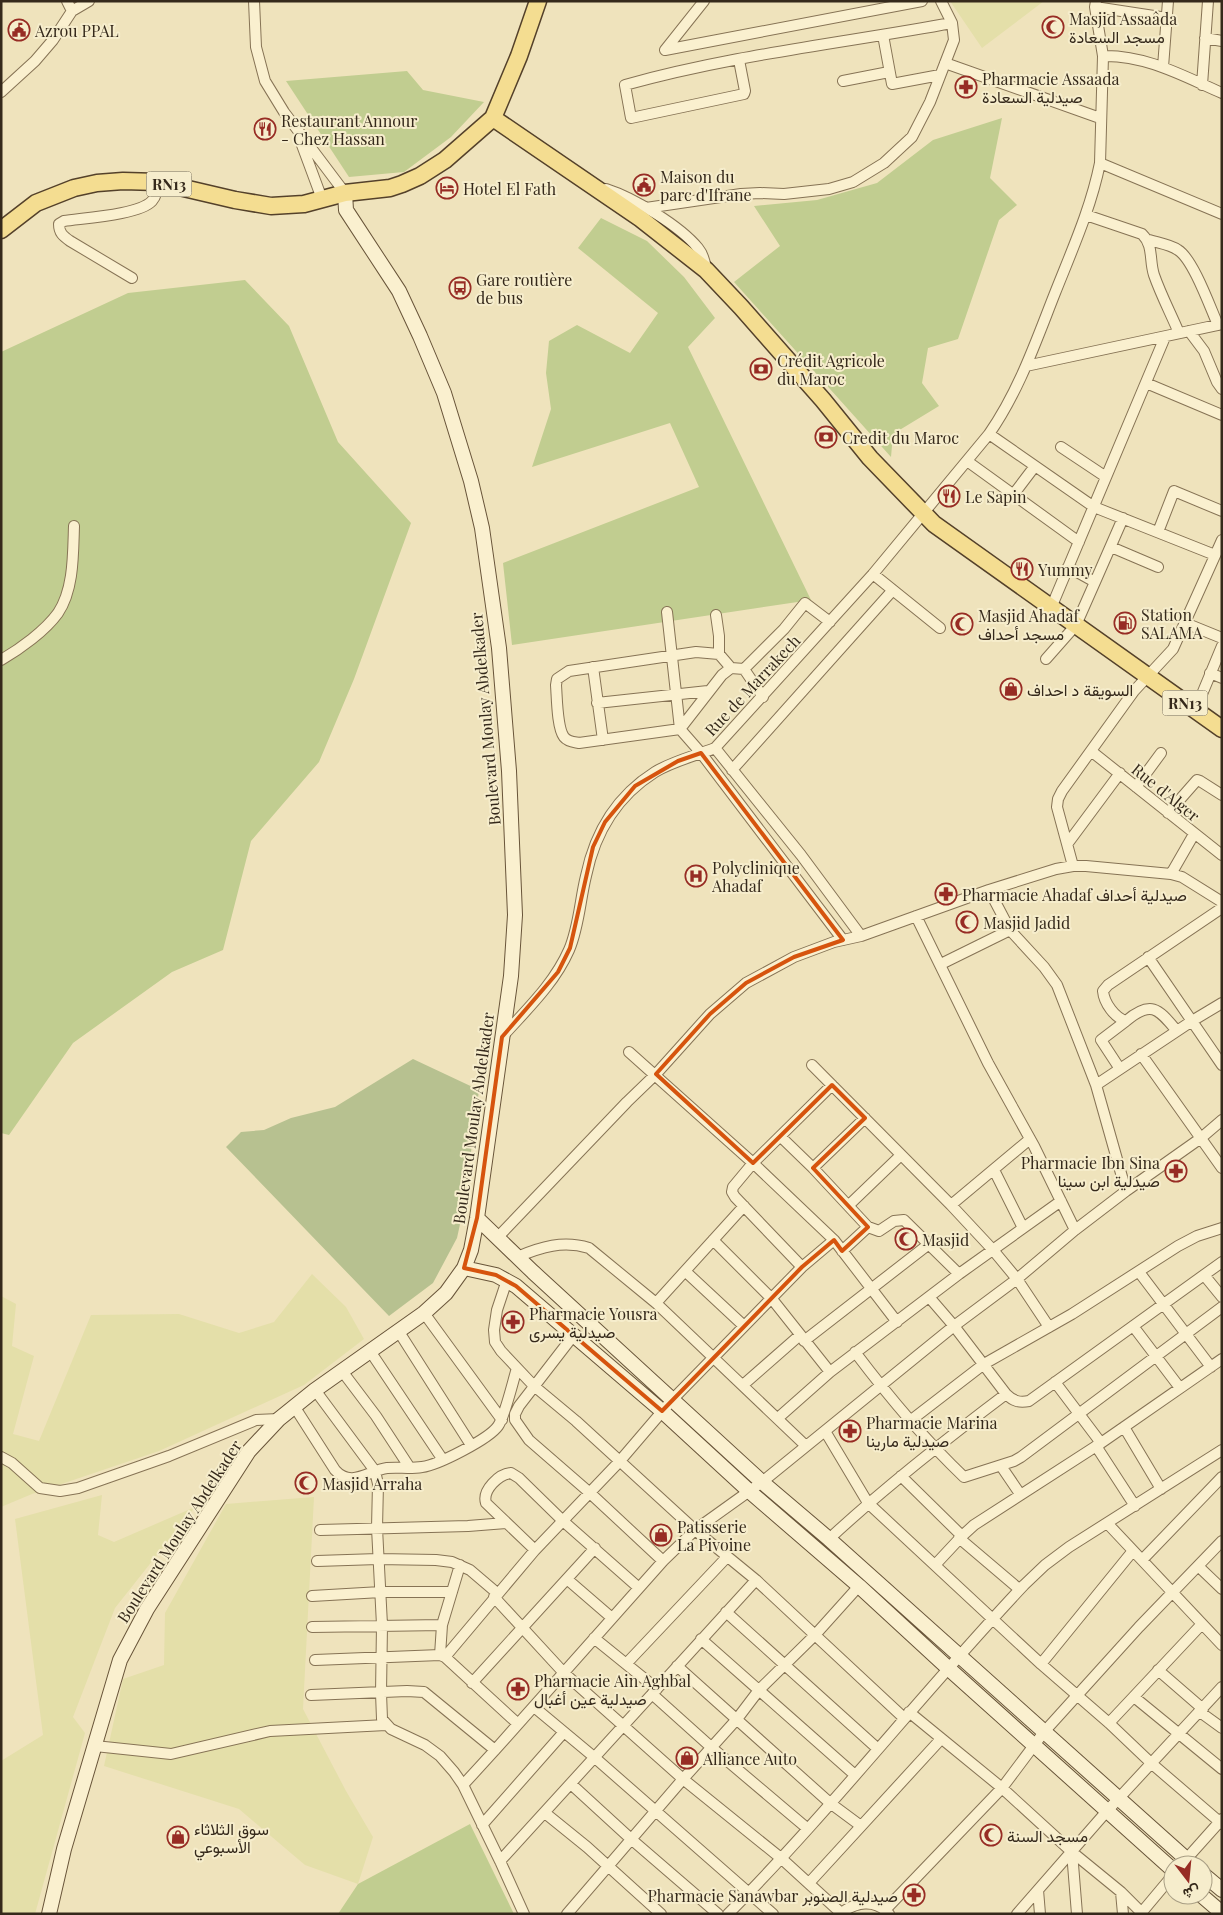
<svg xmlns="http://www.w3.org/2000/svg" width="1223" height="1915" font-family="'Playfair Display',Vazirmatn,serif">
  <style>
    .farmland { fill: #e4dfa9 }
    .green { fill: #c1cd90 }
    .cemetery { fill: #b7c190 }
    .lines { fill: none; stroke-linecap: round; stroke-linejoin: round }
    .street-casing { stroke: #867355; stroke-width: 12 }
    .secondary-casing { stroke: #685439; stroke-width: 16 }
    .primary-casing { stroke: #54412a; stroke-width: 19 }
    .street { stroke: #faf0cf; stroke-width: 10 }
    .secondary { stroke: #faf0cf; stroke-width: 14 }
    .primary { stroke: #f4dd91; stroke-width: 16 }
    .marked { fill: none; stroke: #d6540e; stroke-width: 4; stroke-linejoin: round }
    .labels { text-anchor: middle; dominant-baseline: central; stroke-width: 4; stroke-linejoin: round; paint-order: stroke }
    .shield { fill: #f6edcc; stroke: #6f6450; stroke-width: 1 }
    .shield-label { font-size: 15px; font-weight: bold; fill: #35291b }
    .poi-label { font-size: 16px; fill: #35291b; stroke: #f6edcc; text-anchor: start }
    .street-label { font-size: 16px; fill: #35291b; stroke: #f6edcc }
  </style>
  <rect width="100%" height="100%" fill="#efe3bc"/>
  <path class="farmland" d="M950 1H1044L982 48Z
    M312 1274 346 1307 364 1339 304 1385 159 1451 32 1494 1 1507V1296L16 1304 12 1346 34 1356 13 1434 39 1441 91 1315 179 1314 239 1333 274 1322Z
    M102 1495 98 1535 114 1542 195 1507 115 1608 73 1717 85 1733 35 1914H1V1761L43 1735 15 1519Z
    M314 1497 303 1709 346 1791 373 1837 358 1884 305 1865 239 1809 104 1766 123 1679 164 1665 165 1613 226 1504Z"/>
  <path class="green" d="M407 71 423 90 484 102 451 137 404 172 349 177 286 81Z
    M1002 118 990 178 1017 205 999 220 958 339 928 348 922 383 939 406 893 434 891 457 734 282 780 246 754 206 817 200 877 183 933 140Z
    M601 218 647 241 684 277 715 318 688 347 811 600 512 645 503 563 699 487 670 423 532 467 551 409 546 373 549 341 577 325 630 353 658 313 578 248Z
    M245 280 289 326 338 442 411 523 354 679 319 762 251 841 223 950 172 972 73 1043 9 1135 1 1133V352L128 293Z
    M470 1824 514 1914H338L358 1884Z"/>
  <path class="cemetery" d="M413 1059 479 1090 464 1206 457 1238 433 1283 389 1316 226 1147 241 1132 264 1130 291 1118 335 1107Z"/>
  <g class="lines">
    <g class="street-casing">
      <path id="street" d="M254 1 256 47 265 81 284 112 345 193
        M1096 1 1095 7 1103 56 1100 163 1222 214
        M1095 7 1167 18
        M72 11 89 1
        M883 35 892 84 940 75
        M1205 38 1222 41
        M665 50 922 1
        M665 50 704 1
        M1103 56C1146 55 1183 76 1222 93
        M739 60 745 91 744 94 631 118 625 85C732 55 843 43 952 23
        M945 63 1100 118
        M1163 67 1168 1
        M843 81 889 72
        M1202 85 1208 1
        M1 92 35 61 53 40 72 11 67 1
        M299 137 322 199
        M606 189C634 198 680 226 698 248 703 254 705 262 706 269
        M646 208 741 194 760 193 784 194 829 189 853 182 884 163 912 137 930 102 954 40 952 23 941 1
        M1086 215 1142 234C1154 246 1149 260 1154 275 1161 295 1171 314 1179 333
        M1149 240C1158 243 1169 244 1178 250 1193 259 1210 307 1218 325
        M132 278 70 241C63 236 59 233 59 224L64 221C83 218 139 215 152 201 157 195 157 189 158 182
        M1189 331 1204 351 1217 382 1222 389
        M1026 366 1222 324
        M1146 383 1222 415
        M989 434 1094 507 1215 555
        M1061 447 1106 477
        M967 461 1079 542
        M1013 495 1035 466
        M1158 532 1174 491 1222 511
        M1111 547 1158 567
        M873 574 940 628
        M1095 582 1123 518
        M1051 608 1165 337
        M667 612 680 729
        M716 615 719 636V654
        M1185 623 1222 638
        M1046 659 1076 625 1095 582 1068 567
        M1 660C20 649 45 631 58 613 74 589 73 554 74 526
        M593 667 603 740
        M731 668 719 654 696 652 569 671 557 679 556 685C557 698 557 728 564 737 568 742 574 742 579 743L680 729 701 753 843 940
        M744 669 763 697
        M1210 673 1222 678
        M597 703 708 691
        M1195 711 1222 646
        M680 729 722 675 731 668 744 669 784 629 805 603 830 622
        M715 748 801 855 861 936
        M1091 751 1222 855
        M732 770 892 591
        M1136 787 1161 753
        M1168 813 1197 780 1200 781 1222 795
        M1068 843 1120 773
        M1073 866 1057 807 1058 799 1062 791 1134 691 1173 649 1222 540
        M1171 874 1194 834
        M989 890 1010 930 1044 967 1057 985 1096 1085 1126 1191
        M916 916 988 1063 1034 1146 1075 1230
        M1148 957 1222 1065
        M941 964 1010 930
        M1177 1031C1159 1010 1152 999 1126 1021 1115 1018 1104 1003 1103 991L1108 985 1222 908
        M502 1037C527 1009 554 984 569 950 579 927 580 900 586 876 595 832 617 796 655 772 673 761 695 756 715 748L873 574 989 434C1019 391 1036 341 1055 293 1072 250 1091 208 1100 163
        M629 1052 753 1163 834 1240 897 1322
        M1141 1054 1222 1168
        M812 1065 951 1205 993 1250 1017 1279 1049 1327
        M1120 1069 1101 1040 1126 1021
        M1096 1085 1192 1021 1222 1003
        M781 1137 813 1168 868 1227 879 1231 894 1221 904 1220 959 1274
        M813 1168 865 1118
        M994 1170 1023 1228
        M849 1205 901 1155
        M951 1205 1030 1139
        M498 1237 627 1102 656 1074 710 1014 746 983 794 957 834 942 861 936 989 890 1056 869 1073 866H1086L1171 874 1182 877 1222 902
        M713 1240 772 1299 830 1372
        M842 1251 868 1227
        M517 1257C541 1247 563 1240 589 1248L656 1303 806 1446
        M802 1267 735 1197 732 1192 733 1187 753 1163 832 1085
        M685 1271 744 1326
        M1139 1272 1211 1367
        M1204 1275 1222 1297
        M507 1280 497 1310 494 1330 495 1342 501 1351 534 1386 576 1421 695 1530 756 1580 904 1718
        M929 1297 954 1326 1006 1394C1013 1401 1019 1403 1029 1401L1222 1262
        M656 1303 744 1206
        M424 1313 502 1420
        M1133 1326 1180 1388
        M399 1332 471 1445
        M573 1336 519 1406 515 1414V1420L529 1440 590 1493 663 1561
        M804 1341 929 1244
        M370 1351 443 1460
        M855 1352C889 1397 924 1439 964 1477L1014 1461 1021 1457 1222 1307
        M342 1371 376 1416 410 1468
        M1055 1382 1101 1443
        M743 1385 800 1335
        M315 1390 375 1471 378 1484 377 1528 382 1625 381 1693 382 1719 391 1729 425 1745 440 1756 454 1772 463 1785 500 1861 524 1914
        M294 1406 335 1470C351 1488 368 1471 387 1468 399 1467 410 1469 422 1467 438 1465 489 1439 498 1426 505 1416 513 1381 517 1368
        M778 1418 830 1372 959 1274 1061 1201
        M910 1421 984 1364 1072 1314 1178 1246 1197 1236 1222 1228
        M1124 1427 1161 1489
        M825 1431 868 1503 1041 1664 1109 1723 1151 1763 1222 1824
        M1096 1446 1135 1506
        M1 1457 12 1463 40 1488 60 1491 78 1488 169 1456 256 1420 279 1419
        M1001 1466 1020 1494
        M901 1476 962 1536
        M1107 1523 1222 1645
        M320 1530 468 1526 506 1523
        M959 1538 1019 1589
        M829 1539C885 1487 945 1440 1006 1394
        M535 1550 486 1503C482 1490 499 1474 511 1473L519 1478 563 1521 639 1588
        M1142 1560 1222 1477
        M317 1561 378 1559 436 1560 452 1562 470 1570 497 1593
        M935 1565 962 1536 974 1525 1101 1443 1222 1359
        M1198 1566 1222 1589
        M568 1580 612 1618
        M312 1596 381 1592H452
        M494 1597 564 1673 683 1779 782 1859 841 1913
        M726 1612 878 1749
        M312 1627 442 1625 460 1565
        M594 1638 657 1689
        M701 1639 855 1775
        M440 1655 442 1625
        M315 1660 440 1655 445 1657
        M626 1664 727 1557
        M1041 1664 1132 1552
        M677 1666 830 1803 861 1826
        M1158 1670 1203 1709
        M472 1683 595 1548
        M652 1694 711 1747 808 1829
        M311 1695 407 1691 424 1692 495 1750
        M1134 1697 1222 1769
        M534 1707 594 1757 773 1914
        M909 1712 1002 1788 1072 1852 1121 1892 1143 1914
        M1200 1712 1222 1728
        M1109 1723 1201 1625
        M518 1724 445 1657 535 1550 619 1462 672 1400 802 1267 834 1240
        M95 1746 171 1754 270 1731 386 1725
        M571 1784 631 1839 718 1914
        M463 1785 495 1750 663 1561 695 1530 762 1482 954 1326 1017 1279 1075 1230 1126 1191 1201 1138 1222 1120
        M545 1813 587 1847 661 1914
        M482 1825 564 1732
        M1072 1852 1077 1914
        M500 1861 756 1580
        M1181 1865 1222 1819
        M809 1883 941 1739
        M1038 1890 1040 1914
        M1121 1892 1123 1914
        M885 1910 1002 1788 1044 1732 1139 1627 1222 1541
        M1142 1912 1173 1875
        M567 1914 683 1779 737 1719 759 1690 815 1635 859 1586
        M728 1914C832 1809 923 1692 1024 1585L1045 1565 1069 1547 1222 1450
        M840 1914C855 1902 875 1898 889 1914
        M1017 1914 1107 1811 1222 1687"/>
    </g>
    <g class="secondary-casing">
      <path id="secondary" d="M477 1218 533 1272 762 1482 829 1539 1193 1865
        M464 1268 496 1275 516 1286 662 1411 749 1491 859 1586 948 1668 1173 1870
        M1203 1874 1222 1890
        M1201 1895 1222 1913
        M49 1914 64 1849 120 1660 147 1609 249 1451 279 1419 315 1390 424 1313 446 1293 464 1268 471 1250 477 1218 511 976 515 915 509 771 499 648 482 528 471 481 444 393 420 336 399 291 346 210 345 193"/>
    </g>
    <g class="primary-casing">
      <path id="primary" d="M493 118 641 219 706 270 741 307 823 400 870 458 934 524 1222 729
        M1 230 36 203 74 188 97 183 123 181 158 182 235 200 271 206 304 204 345 193 390 188 402 184 420 176 445 160 493 118 519 56 538 1"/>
    </g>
    <use href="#street" class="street"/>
    <use href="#secondary" class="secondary"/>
    <use href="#primary" class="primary"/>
  </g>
  <path class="marked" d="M701 753 843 940 794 957 746 983 710 1014 656 1074 753 1163 832 1085 865 1118 813 1168 868 1227 842 1251 834 1240 802 1267 662 1411 516 1286 496 1275 464 1268 477 1218 502 1037 558 972 570 948 593 847 605 822 635 786 678 761Z"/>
  <defs>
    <g id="mosque-ring" transform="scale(1.125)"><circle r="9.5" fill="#f6edcc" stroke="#972c24" stroke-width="1.5"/><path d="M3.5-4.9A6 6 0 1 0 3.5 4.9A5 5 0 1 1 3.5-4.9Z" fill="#972c24"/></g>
    <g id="civic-ring" transform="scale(1.125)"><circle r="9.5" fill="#f6edcc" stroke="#972c24" stroke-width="1.5"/><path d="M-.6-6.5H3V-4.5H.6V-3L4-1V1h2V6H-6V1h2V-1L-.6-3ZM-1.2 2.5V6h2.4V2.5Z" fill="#972c24"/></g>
    <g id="pharmacy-ring" transform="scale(1.125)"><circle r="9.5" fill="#f6edcc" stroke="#972c24" stroke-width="1.5"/><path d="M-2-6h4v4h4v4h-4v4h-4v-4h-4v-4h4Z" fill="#972c24"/></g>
    <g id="restaurant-ring" transform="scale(1.125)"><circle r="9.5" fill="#f6edcc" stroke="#972c24" stroke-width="1.5"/><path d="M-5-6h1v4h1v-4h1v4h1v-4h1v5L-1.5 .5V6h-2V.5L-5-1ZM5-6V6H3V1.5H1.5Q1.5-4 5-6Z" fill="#972c24"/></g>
    <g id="hotel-ring" transform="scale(1.125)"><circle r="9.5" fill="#f6edcc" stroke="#972c24" stroke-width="1.5"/><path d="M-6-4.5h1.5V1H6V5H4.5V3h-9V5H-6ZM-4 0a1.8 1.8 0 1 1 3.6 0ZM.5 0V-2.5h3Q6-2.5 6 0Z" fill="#972c24"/></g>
    <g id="bus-ring" transform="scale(1.125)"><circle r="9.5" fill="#f6edcc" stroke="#972c24" stroke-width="1.5"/><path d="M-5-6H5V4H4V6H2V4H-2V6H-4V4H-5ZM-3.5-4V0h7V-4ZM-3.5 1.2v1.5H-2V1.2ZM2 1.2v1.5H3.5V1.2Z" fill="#972c24"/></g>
    <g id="bank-ring" transform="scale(1.125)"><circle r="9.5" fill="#f6edcc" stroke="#972c24" stroke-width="1.5"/><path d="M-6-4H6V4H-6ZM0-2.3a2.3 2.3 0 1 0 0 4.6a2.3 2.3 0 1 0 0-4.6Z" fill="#972c24"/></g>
    <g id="fuel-ring" transform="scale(1.125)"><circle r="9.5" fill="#f6edcc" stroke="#972c24" stroke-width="1.5"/><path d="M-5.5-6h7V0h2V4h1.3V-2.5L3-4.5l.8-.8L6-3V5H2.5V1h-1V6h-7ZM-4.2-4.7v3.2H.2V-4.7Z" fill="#972c24"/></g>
    <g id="shop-ring" transform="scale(1.125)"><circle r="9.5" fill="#f6edcc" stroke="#972c24" stroke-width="1.5"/><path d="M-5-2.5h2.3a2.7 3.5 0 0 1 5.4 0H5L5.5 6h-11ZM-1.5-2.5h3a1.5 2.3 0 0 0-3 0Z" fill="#972c24"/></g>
    <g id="hospital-ring" transform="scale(1.125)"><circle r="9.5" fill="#f6edcc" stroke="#972c24" stroke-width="1.5"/><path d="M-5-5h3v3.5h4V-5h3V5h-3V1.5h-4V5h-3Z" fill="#972c24"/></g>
  </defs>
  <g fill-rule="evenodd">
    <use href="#mosque-ring" x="1053" y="27"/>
    <use href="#civic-ring" x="19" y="30"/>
    <use href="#pharmacy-ring" x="966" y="87"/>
    <use href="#restaurant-ring" x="265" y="129"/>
    <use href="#civic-ring" x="644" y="185"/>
    <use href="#hotel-ring" x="447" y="188"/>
    <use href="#bus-ring" x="460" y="288"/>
    <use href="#bank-ring" x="761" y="369"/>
    <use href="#bank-ring" x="826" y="437"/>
    <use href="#restaurant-ring" x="949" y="496"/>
    <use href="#restaurant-ring" x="1022" y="569"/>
    <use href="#fuel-ring" x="1125" y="623"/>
    <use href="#mosque-ring" x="962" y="624"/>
    <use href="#shop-ring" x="1011" y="689"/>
    <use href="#hospital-ring" x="696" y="876"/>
    <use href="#pharmacy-ring" x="946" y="894"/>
    <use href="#mosque-ring" x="967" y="922"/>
    <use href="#pharmacy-ring" x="1176" y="1171"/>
    <use href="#mosque-ring" x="906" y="1239"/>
    <use href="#pharmacy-ring" x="513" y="1322"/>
    <use href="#pharmacy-ring" x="850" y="1431"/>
    <use href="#mosque-ring" x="306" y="1483"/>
    <use href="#shop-ring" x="661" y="1535"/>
    <use href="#pharmacy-ring" x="518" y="1689"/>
    <use href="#shop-ring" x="687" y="1758"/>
    <use href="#mosque-ring" x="991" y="1835"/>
    <use href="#shop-ring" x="178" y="1837"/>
    <use href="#pharmacy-ring" x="914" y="1895"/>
  </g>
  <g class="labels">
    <g class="shield">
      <rect x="146.5" y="171.5" width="45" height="25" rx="4"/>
      <rect x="1162.5" y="690.5" width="45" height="25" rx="4"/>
    </g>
    <g class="shield-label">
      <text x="169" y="184">RN13</text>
      <text x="1185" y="703">RN13</text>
    </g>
    <g class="poi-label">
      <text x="1069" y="18">Masjid Assaâda<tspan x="1069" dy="18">مسجد السعادة</tspan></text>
      <text x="35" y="30">Azrou PPAL</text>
      <text x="982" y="78">Pharmacie Assaada<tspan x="982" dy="18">صيدلية السعادة</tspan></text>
      <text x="281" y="120">Restaurant Annour<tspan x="281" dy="18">- Chez Hassan</tspan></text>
      <text x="660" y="176">Maison du<tspan x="660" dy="18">parc d'Ifrane</tspan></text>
      <text x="463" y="188">Hotel El Fath</text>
      <text x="476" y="279">Gare routière<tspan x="476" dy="18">de bus</tspan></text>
      <text x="777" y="360">Crédit Agricole<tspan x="777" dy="18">du Maroc</tspan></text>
      <text x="842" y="437">Credit du Maroc</text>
      <text x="965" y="496">Le Sapin</text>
      <text x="1038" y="569">Yummy</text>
      <text x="1141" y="614">Station<tspan x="1141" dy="18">SALAMA</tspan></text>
      <text x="978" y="615">Masjid Ahadaf<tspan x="978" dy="18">مسجد أحداف</tspan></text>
      <text x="1027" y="689">السويقة د احداف</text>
      <text x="712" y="867">Polyclinique<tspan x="712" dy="18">Ahadaf</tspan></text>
      <text x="962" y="894">Pharmacie Ahadaf صيدلية أحداف</text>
      <text x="983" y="922">Masjid Jadid</text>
      <text x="1160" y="1162" text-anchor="end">Pharmacie Ibn Sina<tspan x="1160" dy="18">صيدلية ابن سينا</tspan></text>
      <text x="922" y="1239">Masjid</text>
      <text x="529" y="1313">Pharmacie Yousra<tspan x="529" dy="18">صيدلية يسرى</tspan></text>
      <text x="866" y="1422">Pharmacie Marina<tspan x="866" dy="18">صيدلية مارينا</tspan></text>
      <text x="322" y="1483">Masjid Arraha</text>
      <text x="677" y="1526">Patisserie<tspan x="677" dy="18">La Pivoine</tspan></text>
      <text x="534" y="1680">Pharmacie Ain Aghbal<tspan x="534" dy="18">صيدلية عين أغبال</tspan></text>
      <text x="703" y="1758">Alliance Auto</text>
      <text x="194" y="1828">سوق الثلاثاء<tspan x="194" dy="18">الأسبوعي</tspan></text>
      <text x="1007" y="1835">مسجد السنة</text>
      <text x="898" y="1895" text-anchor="end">Pharmacie Sanawbar صيدلية الصنوبر</text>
    </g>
    <g class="street-label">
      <text transform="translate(752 685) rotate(-47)">Rue de Marrakech</text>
      <text transform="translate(485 719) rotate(-95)">Boulevard Moulay Abdelkader</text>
      <text transform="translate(1166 792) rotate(39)">Rue d'Alger</text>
      <text transform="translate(473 1118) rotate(-82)">Boulevard Moulay Abdelkader</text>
      <text transform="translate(179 1531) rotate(-57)">Boulevard Moulay Abdelkader</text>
    </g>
  </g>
  <rect width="1223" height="1915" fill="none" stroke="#35291b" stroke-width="5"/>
  <g transform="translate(1188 1880) rotate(164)"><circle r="24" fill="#f6edcc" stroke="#a99f85"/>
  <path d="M0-4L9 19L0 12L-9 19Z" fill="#972c24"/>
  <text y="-8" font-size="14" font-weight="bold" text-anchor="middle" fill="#35291b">ش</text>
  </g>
</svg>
